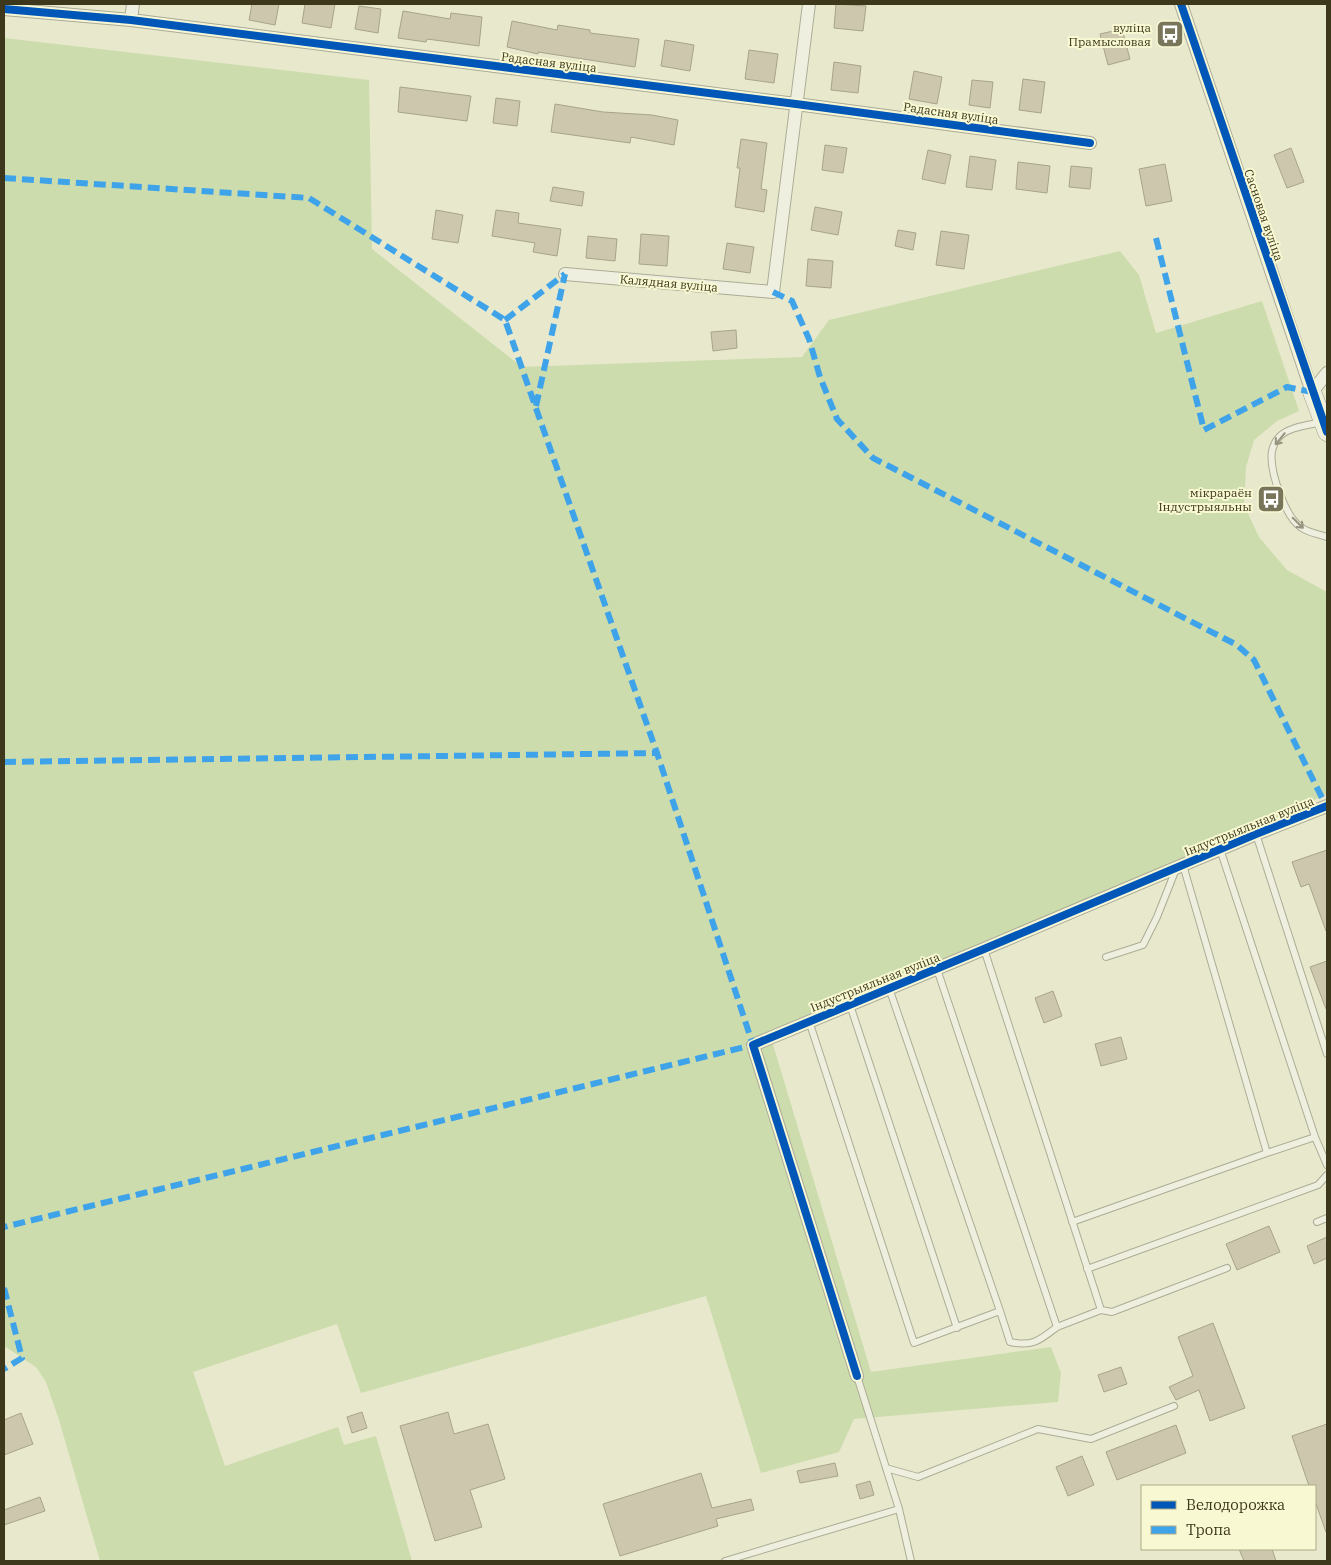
<svg xmlns="http://www.w3.org/2000/svg" width="1331" height="1565" font-family="'IBM Plex Serif',serif">
  <style>
    .green { fill: #cddcad }
    .building { fill: #ccc7ad; stroke: #a8a48b }
    .lines { fill: none; stroke-linecap: round; stroke-linejoin: round }
    .lane-casing { stroke: #acac96; stroke-width: 8 }
    .street-casing { stroke: #acac96; stroke-width: 14 }
    .secondary-casing { stroke: #9c9a85; stroke-width: 19 }
    .lane { stroke: #efefdf; stroke-width: 6 }
    .street { stroke: #efefdf; stroke-width: 12 }
    .secondary { stroke: #efefdf; stroke-width: 18 }
    .quiet { stroke: #3fa3ea; stroke-width: 6; stroke-dasharray: 12 6; stroke-linecap: butt }
    .cycleway-casing { stroke: #f8f9d2; stroke-width: 11 }
    .cycleway { stroke: #0057b8; stroke-width: 8 }
    .oneway { stroke: #96937e }
    .labels { text-anchor: middle; dominant-baseline: central; stroke-width: 4; stroke-linejoin: round; paint-order: stroke }
    .poi-label { font-size: 12px; fill: #3d371c; stroke: #f8f9d2; text-anchor: end }
    .street-label { font-size: 12px; fill: #3d371c; stroke: #f8f9d2 }
  </style>
  <rect width="100%" height="100%" fill="#e7e8cc"/>
  <path class="green" d="M4 38 369 80 372 249 522 367 802 357 829 320 1120 251 1139 275 1156 333 1262 301 1299 411 1277 421 1254 440 1246 467 1244 505 1259 537 1287 570 1327 592V794L1155 875 772 1041 871 1372 1051 1347 1061 1373 1058 1402 854 1419 839 1452 761 1473 706 1296 361 1393 337 1324 193 1372 225 1466 338 1427 344 1445 376 1436 412 1561H100L59 1420 46 1382 36 1367 4 1346Z"/>
  <path class="building" d="M252 4H279L275 25 249 20Z
    M305 4H335L331 28 302 23Z
    M836 4 866 6 863 31 834 28Z
    M359 6 381 9 378 33 355 29Z
    M403 11 450 19 451 13 482 17 479 46 427 39 426 42 398 38Z
    M512 21 557 30 558 25 590 30V33L639 39 635 67 538 52V54L507 47Z
    M1122 29 1130 59 1108 65 1100 34Z
    M665 40 694 45 690 71 661 66Z
    M749 50 778 54 774 83 745 79Z
    M834 62 861 66 858 93 831 90Z
    M914 71 942 77 937 104 909 99Z
    M1023 79 1045 82 1041 113 1019 110Z
    M972 80 993 82 990 108 969 105Z
    M400 87 471 96 467 121 398 112Z
    M496 98 520 101 517 126 493 123Z
    M555 104 603 112 652 115 678 120 674 145 631 137 630 143 551 132Z
    M741 139 767 143 761 189 767 190 764 212 735 207 740 168H737Z
    M825 145 847 148 843 173 822 170Z
    M1291 148 1304 182 1287 188 1274 155Z
    M928 150 951 155 945 184 922 179Z
    M970 156 996 160 992 190 966 187Z
    M1018 162 1050 166 1047 193 1016 189Z
    M1165 164 1172 201 1146 206 1139 169Z
    M1071 166 1092 168 1090 189 1069 187Z
    M553 187 584 192 582 206 550 201Z
    M815 207 842 212 838 235 811 230Z
    M436 210 463 215 458 243 432 239Z
    M496 210 519 213 518 223 561 229 557 256 533 252 535 243 492 236Z
    M898 230 916 233 913 250 895 246Z
    M941 231 969 235 964 269 936 265Z
    M641 234 669 236 667 266 639 264Z
    M588 236 617 239 615 261 586 258Z
    M727 243 754 247 750 273 723 269Z
    M808 259 833 261 831 288 806 286Z
    M736 330 737 348 713 351 711 332Z
    M1327 850V931H1326L1309 884 1301 887 1292 862Z
    M1327 961V1009H1326L1310 967Z
    M1053 991 1062 1016 1044 1023 1035 998Z
    M1121 1037 1127 1059 1101 1066 1095 1044Z
    M1269 1226 1280 1252 1237 1270 1226 1244Z
    M1327 1237V1258L1314 1264 1307 1246Z
    M1213 1323 1245 1408 1210 1421 1199 1390 1176 1400 1169 1387 1193 1376 1178 1337Z
    M1121 1367 1127 1384 1104 1392 1098 1375Z
    M362 1412 367 1428 352 1433 347 1417Z
    M448 1412 454 1434 488 1424 505 1479 470 1490 482 1527 435 1541 400 1426Z
    M21 1413 33 1444 4 1455V1420Z
    M1327 1424V1532H1326L1315 1501V1486H1309L1292 1436Z
    M1176 1425 1186 1453 1117 1480 1106 1452Z
    M1082 1456 1094 1485 1068 1496 1056 1467Z
    M835 1463 838 1476 800 1483 797 1471Z
    M701 1473 712 1508 751 1499 754 1510 716 1519 718 1526 620 1556 603 1504Z
    M870 1481 874 1495 860 1499 856 1485Z
    M40 1497 45 1511 4 1525V1510Z
    M1239 1549H1272L1276 1561H1244Z"/>
  <g class="lines">
    <g class="lane-casing">
      <path id="lane" d="M1322 422C1309 425 1288 427 1279 437 1276 440 1273 447 1272 451 1269 470 1285 518 1302 528 1309 533 1319 534 1327 537
        M1256 834 1327 1054
        M1220 849 1315 1137 1327 1165
        M984 949 1101 1310
        M1106 957 1143 945 1157 917 1176 869
        M937 969 1057 1327 1101 1310 1112 1312 1227 1268
        M850 1005 957 1328
        M809 1021 914 1343 1000 1311 889 988
        M1267 1153 1315 1137
        M1072 1222 1267 1153 1183 865
        M1317 1222 1327 1218
        M1087 1269 1318 1185 1327 1175
        M1000 1311 1010 1342C1033 1347 1040 1340 1057 1327
        M857 1376 899 1509 911 1561
        M886 1468 918 1477 1038 1429 1091 1439 1174 1406
        M725 1561 899 1509"/>
    </g>
    <g class="street-casing">
      <path id="street" d="M1181 4 1312 392
        M4 9 131 20 796 104 1090 143
        M131 20 133 4
        M565 274 773 292 809 4
        M1312 392 1327 373
        M857 1376 753 1045 984 949 1256 834 1327 806"/>
    </g>
    <g class="secondary-casing">
      <path id="secondary" d="M1312 392 1327 432"/>
    </g>
    <use href="#lane" class="lane"/>
    <use href="#street" class="street"/>
    <use href="#secondary" class="secondary"/>
    <path class="quiet" d="M4 178 309 198 505 320 657 753 753 1045 4 1227
      M1156 238 1204 430 1287 387 1312 392
      M773 292 792 301 809 339 820 377 837 419 873 458 1237 645 1254 660 1326 806
      M505 320 565 274
      M536 406 565 274
      M4 762 657 753
      M4 1288 22 1358 4 1369"/>
    <g class="cycleway-casing">
      <path id="cycleway" d="M1181 4 1327 432
        M4 9 131 20 796 104 1090 143
        M857 1376 753 1045 984 949 1256 834 1327 806"/>
    </g>
    <use href="#cycleway" class="cycleway"/>
  </g>
  <defs><path id="oneway-shaft" d="M-6 0H5M1.5-3L5.5 0L1.5 3" fill="none" stroke-width="1.6" stroke-linecap="round" stroke-linejoin="round" transform="scale(1.25)"/></defs>
  <g class="oneway">
    <use href="#oneway-shaft" transform="translate(1280 439) rotate(129)"/>
    <use href="#oneway-shaft" transform="translate(1298 523) rotate(45)"/>
  </g>
  <defs>
    <g id="bus-square" transform="scale(1.4375)"><rect x="-9" y="-9" width="18" height="18" rx="4" fill="#78755a" stroke="#f8f9d2"/><path d="M-5-6H5V4H4V6H2V4H-2V6H-4V4H-5ZM-3.5-4V0h7V-4ZM-3.5 1.2v1.5H-2V1.2ZM2 1.2v1.5H3.5V1.2Z" fill="#fff"/></g>
  </defs>
  <g fill-rule="evenodd">
    <use href="#bus-square" x="1170" y="34"/>
    <use href="#bus-square" x="1271" y="499"/>
  </g>
  <g class="labels">
    <g class="poi-label">
      <text x="1151" y="27">вуліца<tspan x="1151" dy="14">Прамысловая</tspan></text>
      <text x="1252" y="492">мікрараён<tspan x="1252" dy="14">Індустрыяльны</tspan></text>
    </g>
    <g class="street-label">
      <text transform="translate(549 62) rotate(7)">Радасная вуліца</text>
      <text transform="translate(951 113) rotate(8)">Радасная вуліца</text>
      <text transform="translate(1264 215) rotate(71)">Сасновая вуліца</text>
      <text transform="translate(669 283) rotate(5)">Калядная вуліца</text>
      <text transform="translate(1249 826) rotate(-22)">Індустрыяльная вуліца</text>
      <text transform="translate(875 982) rotate(-22)">Індустрыяльная вуліца</text>
    </g>
  </g>
  <rect width="1331" height="1565" fill="none" stroke="#3d371c" stroke-width="10"/>
  <rect x="1141" y="1485" width="175" height="65" fill="#f8f9d2" stroke="#adab89"/>
  <rect x="1151" y="1501" width="25" height="8" fill="#0057b8" stroke="#adab89"/>
  <text x="1186" y="1510" font-size="15" fill="#3d371c">Велодорожка</text>
  <rect x="1151" y="1526" width="25" height="8" fill="#3fa3ea" stroke="#adab89"/>
  <text x="1186" y="1535" font-size="15" fill="#3d371c">Тропа</text>
</svg>
